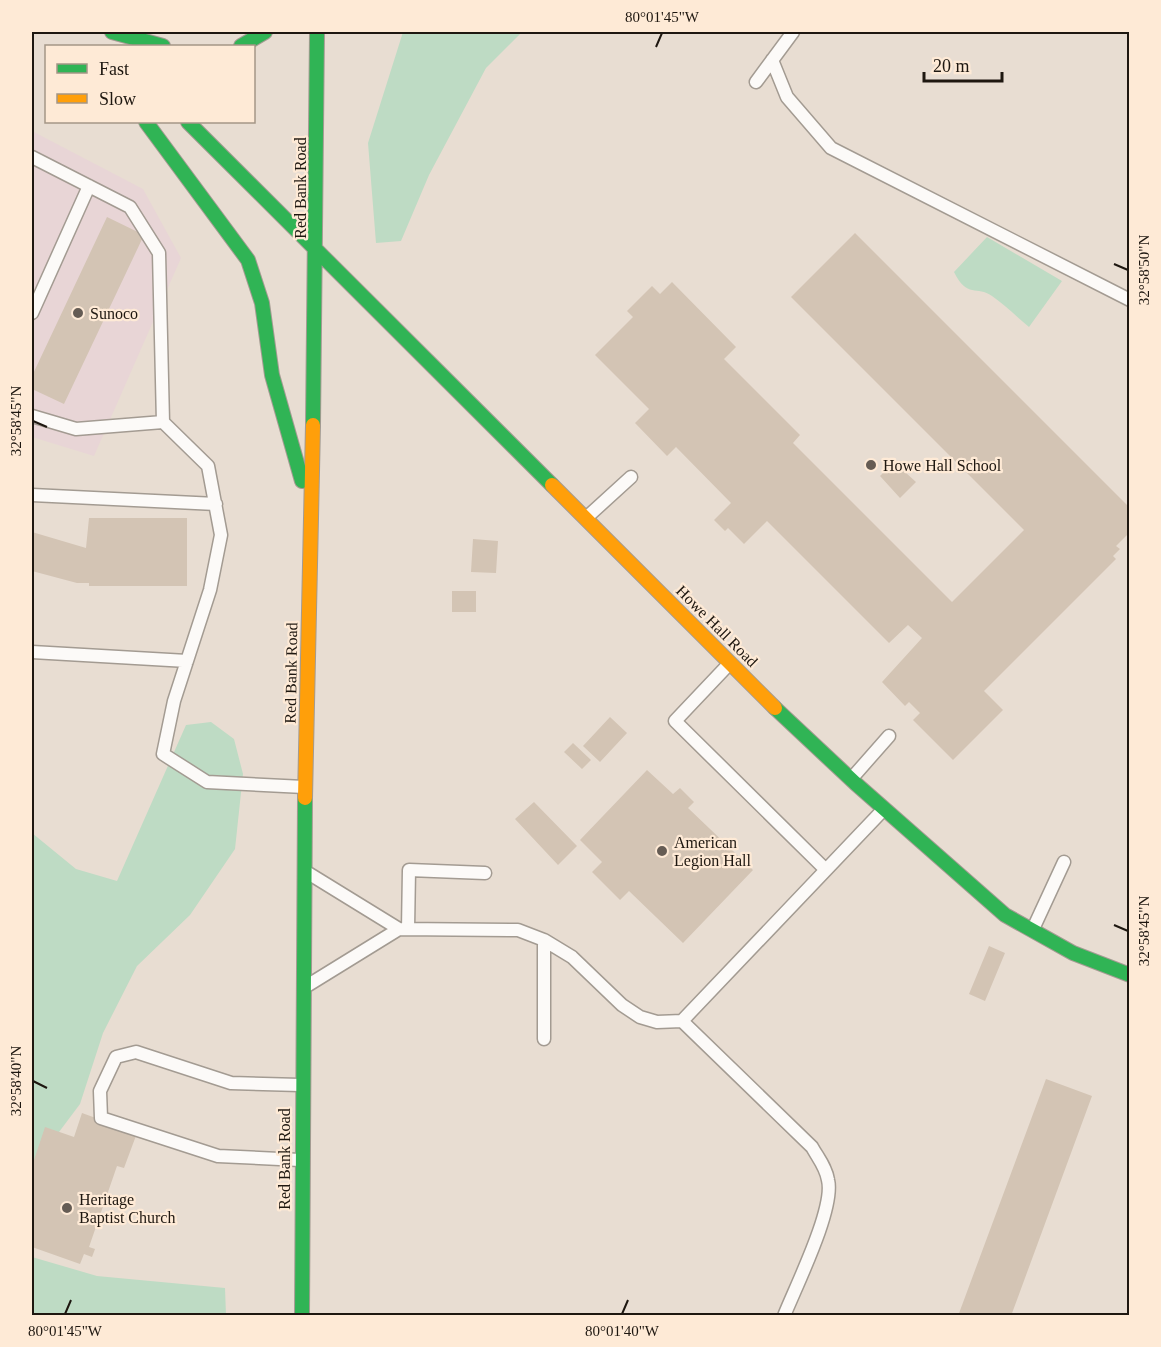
<svg xmlns="http://www.w3.org/2000/svg" width="1161" height="1347" font-family="Georgia,serif">
  <style>
    .commercial { fill: #e8d5d6 }
    .green { fill: #bedbc4 }
    .building { fill: #d3c4b4 }
    .lines { fill: none; stroke-linecap: round; stroke-linejoin: round }
    .lane-casing { stroke: #a39b92; stroke-width: 15 }
    .fast-casing { stroke: #a39b92; stroke-width: 16 }
    .slow-casing { stroke: #a39b92; stroke-width: 16 }
    .lane { stroke: #fcfaf8; stroke-width: 12 }
    .fast { stroke: #30b455; stroke-width: 14 }
    .slow { stroke: #ff9f0a; stroke-width: 14 }
    .ticks { fill: none; stroke: #1e1710; stroke-width: 2 }
    .poi-dot { fill: #655c54; stroke: #feead6; stroke-width: 2 }
    .labels { text-anchor: middle; dominant-baseline: central; stroke-width: 4.5; stroke-linejoin: round; paint-order: stroke }
    .street-label { font-size: 16px; fill: #1e1710; stroke: #feead6 }
    .poi-label { font-size: 16px; fill: #1e1710; stroke: #feead6; text-anchor: start }
    .neatline { fill: none; stroke: #1e1710; stroke-width: 2 }
    .ticks-label { font-size: 15px; text-anchor: middle; fill: #1e1710 }
  </style>
  <rect width="100%" height="100%" fill="#e8ddd2"/>
  <path class="commercial" d="M32 131 143 189 181 258 94 456 32 437Z"/>
  <path class="green" d="M403 32H522L486 68 429 175 401 241 376 243 368 143Z
    M987 237 1062 281 1029 327C1017 317 1005 305 992 296 977 285 967 299 954 272Z
    M211 722 234 739 243 774 235 849 190 915 137 966 103 1033 80 1104 32 1168V833L76 869 117 881 186 725Z
    M32 1257 97 1276 225 1288 226 1315H32Z"/>
  <path class="building" d="M107 217 144 235 64 404 32 389V376Z
    M855 233 1130 508V532L1116 546 1120 549 1113 556 1116 559 984 691 1003 710 953 760 913 720 920 713 909 702 905 706 882 682 922 638 908 625 889 643 767 521 744 544 728 528 725 531 714 520 731 503 676 447 667 456 635 423 649 409 595 355 633 317 627 311 652 286 660 294 672 282 736 347 724 359 800 435 793 443 952 602 1024 530 791 297Z
    M894 462 916 482 900 498 880 476Z
    M89 518H187V586H89V583H77L32 571V532L86 548Z
    M473 539 498 541 496 573 471 572Z
    M452 591H476V612H452Z
    M610 717 627 733 600 762 583 746Z
    M573 743 591 760 582 769 564 752Z
    M647 770 673 794 680 788 694 802 688 808 753 870 683 943 629 891 620 900 592 872 602 862 580 840Z
    M534 802 577 846 558 865 515 819Z
    M989 946 1005 953 985 1001 969 994Z
    M1046 1079 1092 1096 1011 1316H958Z
    M82 1113 137 1133 124 1168 117 1166 89 1247 95 1249 92 1257 84 1254 80 1264 32 1247V1166L45 1127 74 1137Z"/>
  <g class="lines">
    <g class="lane-casing">
      <path id="lane" d="M772 60 787 97 831 148 1130 300
        M756 82 793 32
        M32 157 130 207 159 253 163 422 208 466 221 535 210 590 174 701 163 754 207 782 304 787
        M32 313 89 186
        M32 416 76 429 163 422
        M32 495 216 504
        M586 518 631 477
        M32 652 187 661
        M729 664 675 721 826 870
        M852 778 889 736
        M308 873 399 929
        M408 929 409 870 485 873
        M1033 929 1064 862
        M544 940 572 957 622 1005 640 1017 657 1022 682 1021 883 810
        M305 987 399 929 518 930 544 940V1039
        M682 1021 812 1147C818 1158 826 1167 828 1180 835 1208 796 1286 784 1316
        M300 1085 231 1083 136 1052 116 1057 100 1091 101 1118 218 1156 300 1160"/>
    </g>
    <g class="fast-casing">
      <path id="fast" d="M112 32 163 46
        M241 46 265 32
        M146 122 248 260 262 303 272 375 302 481
        M188 122 552 485
        M313 425 317 32
        M775 708 855 783 1005 915 1073 953 1130 975
        M302 1316 305 798"/>
    </g>
    <g class="slow-casing">
      <path id="slow" d="M552 485 775 708
        M305 798 313 425"/>
    </g>
    <use href="#lane" class="lane"/>
    <use href="#fast" class="fast"/>
    <use href="#slow" class="slow"/>
  </g>
  <path class="ticks" d="M656 47 662 33M1114 264 1128 270M33 421 47 427M1114 925 1128 931M33 1081 47 1088M65 1314 71 1300M622 1314 628 1300"/>
  <g class="poi-dot">
    <circle cx="78" cy="313" r="6"/>
    <circle cx="871" cy="465" r="6"/>
    <circle cx="662" cy="851" r="6"/>
    <circle cx="67" cy="1208" r="6"/>
  </g>
  <g class="labels">
    <g class="street-label">
      <text transform="translate(300 188) rotate(-90)">Red Bank Road</text>
      <text transform="translate(717 626) rotate(45)">Howe Hall Road</text>
      <text transform="translate(291 673) rotate(-89)">Red Bank Road</text>
      <text transform="translate(284 1159) rotate(-90)">Red Bank Road</text>
    </g>
    <g class="poi-label">
      <text x="90" y="313">Sunoco</text>
      <text x="883" y="465">Howe Hall School</text>
      <text x="674" y="842">American<tspan x="674" dy="18">Legion Hall</tspan></text>
      <text x="79" y="1199">Heritage<tspan x="79" dy="18">Baptist Church</tspan></text>
    </g>
  </g>
  <rect width="1161" height="1347" fill="none" stroke="#feead6" stroke-width="66"/>
  <rect x="45" y="45" width="210" height="78" fill="#feead6" stroke="#a49687" stroke-width="1.5"/>
  <rect x="57" y="64" width="30" height="9" fill="#30b455" stroke="#a49687" stroke-width="1.5"/>
  <text x="99" y="75" font-size="18" fill="#1e1710">Fast</text>
  <rect x="57" y="94" width="30" height="9" fill="#ff9f0a" stroke="#a49687" stroke-width="1.5"/>
  <text x="99" y="105" font-size="18" fill="#1e1710">Slow</text>
  <path d="M924 72v9h78v-9" fill="none" stroke="#1e1710" stroke-width="3"/>
  <text x="933" y="72" font-size="18" fill="#1e1710" stroke="#feead6" stroke-width="4.5" paint-order="stroke">20 m</text>
  <rect x="33" y="33" width="1095" height="1281" class="neatline"/>
  <g class="ticks-label">
    <text x="662" y="22">80°01'45"W</text>
    <text transform="translate(1144 270) rotate(-90)" y="5">32°58'50"N</text>
    <text transform="translate(16 421) rotate(-90)" y="5">32°58'45"N</text>
    <text transform="translate(1144 931) rotate(-90)" y="5">32°58'45"N</text>
    <text transform="translate(16 1081) rotate(-90)" y="5">32°58'40"N</text>
    <text x="65" y="1336">80°01'45"W</text>
    <text x="622" y="1336">80°01'40"W</text>
  </g>
</svg>
